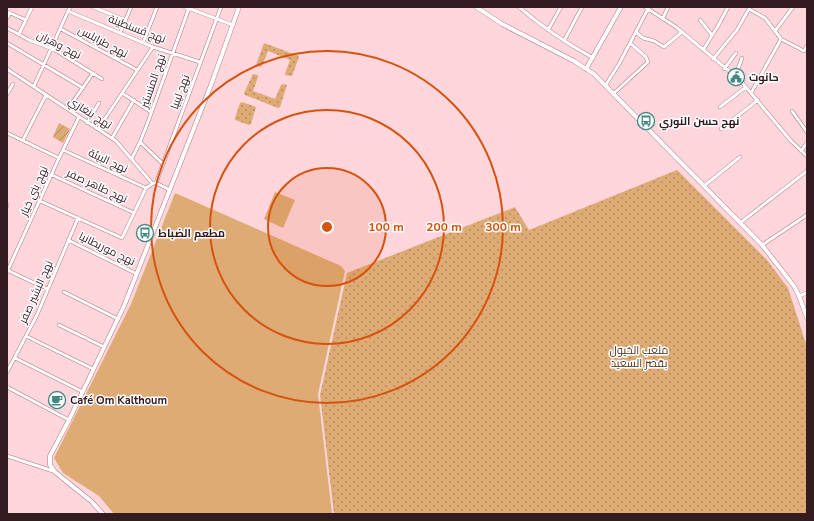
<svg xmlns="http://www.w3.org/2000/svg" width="814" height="521" font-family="'Nunito Sans',Cairo,sans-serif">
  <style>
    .grass { fill: url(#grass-dots) }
    .garden { fill: url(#garden-furrows) }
    .pitch { fill: #deab74 }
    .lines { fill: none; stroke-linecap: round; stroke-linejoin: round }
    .minor-casing { stroke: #b37782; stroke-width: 4 }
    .tertiary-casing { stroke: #b37782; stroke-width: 5 }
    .minor { stroke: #fff; stroke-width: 3 }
    .tertiary { stroke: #fff; stroke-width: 4 }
    .ring { fill: none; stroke: #d6530e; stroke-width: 2 }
    .labels { text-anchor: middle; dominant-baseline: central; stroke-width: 3; stroke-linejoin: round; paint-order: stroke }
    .street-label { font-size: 11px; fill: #331b20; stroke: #fff }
    .poi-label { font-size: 11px; font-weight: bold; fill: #331b20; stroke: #fff; text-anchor: start }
    .park-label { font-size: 11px; fill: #4b3216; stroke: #fff }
    .centre { fill: #d6530e; stroke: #fff; stroke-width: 2 }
    .ring-label { font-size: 12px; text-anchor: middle; font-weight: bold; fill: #d6530e; stroke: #fff; stroke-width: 3; stroke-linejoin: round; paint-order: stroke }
  </style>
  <defs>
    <pattern id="grass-dots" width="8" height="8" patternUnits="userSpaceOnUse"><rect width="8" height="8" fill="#deab74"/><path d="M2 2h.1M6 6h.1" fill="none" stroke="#b58a5f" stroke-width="1.8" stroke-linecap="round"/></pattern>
    <pattern id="garden-furrows" width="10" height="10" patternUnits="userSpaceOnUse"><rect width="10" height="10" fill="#deab74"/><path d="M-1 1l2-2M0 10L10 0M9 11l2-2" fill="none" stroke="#b58a5f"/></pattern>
  </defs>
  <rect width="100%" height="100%" fill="#ffd6dc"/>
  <path class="grass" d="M264 43 299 56V57L292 76 285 75V74L290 60 268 51 262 66 260 67 256 65Z
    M253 74 258 75V77L253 91 275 99 281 85 283 84 287 85 280 107 278 108 245 95 244 93Z
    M242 102 256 107 251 124 249 125 235 120V118L240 103Z
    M677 170 767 260 788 288 807 347V514H334L320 395 347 273 515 207 529 230Z"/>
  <path class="garden" d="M59 123 70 129 63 143 53 137Z"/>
  <path class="pitch" d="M275 192 295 200 283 228 264 219Z
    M175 193 341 266 345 271 318 394 332 514H114L99 496 63 473 54 458 131 304Z"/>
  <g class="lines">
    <g class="minor-casing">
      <path id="minor" d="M93 7 125 20
        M185 7 233 25
        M519 7C542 27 566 43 593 58
        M645 7 676 27 740 80 791 141 807 156
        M793 7 775 31 781 39 804 51 807 46
        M749 9 765 18 775 31
        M68 11 153 47 200 62
        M7 12 10 13 7 18
        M10 13 26 20
        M663 18 668 7
        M700 20 712 35
        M7 28 29 40 55 50 102 79
        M61 29 137 70
        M548 30 561 7
        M120 33 131 7
        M637 33 643 38 654 41 664 47 682 32
        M19 34 32 7
        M564 41 582 7
        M7 43 83 88
        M143 43 157 7
        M703 50 718 26 728 7
        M713 59 737 30 750 7
        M7 69 116 141 152 183
        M724 69 736 53
        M735 77 742 58
        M34 86 70 7
        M605 86 619 64 649 7
        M122 93 151 112
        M751 93 781 39
        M7 94 13 84
        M613 94 648 62 646 57 631 44
        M720 107 746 87
        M68 109 93 73
        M792 111 807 132
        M87 123 99 103
        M98 129 153 47
        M721 129 758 100
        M7 133 59 158
        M112 138 134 100
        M23 140 46 95
        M140 142 163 164
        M63 150 146 188
        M801 151 807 143
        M132 158 140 142 148 122 189 8
        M52 175 134 213
        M156 183 221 7
        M156 183 170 190
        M704 186 740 157
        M40 201 122 238 146 188 154 183
        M7 205V206
        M740 223 807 171
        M68 240 137 274
        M762 245 807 215
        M7 270 47 289
        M7 272 59 158 79 117
        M64 292 118 319
        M799 296 807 293
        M59 325 104 347
        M26 336 93 369
        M15 358 83 392
        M7 372 37 315 78 218
        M7 387 69 420
        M7 456 53 471"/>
    </g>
    <g class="tertiary-casing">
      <path id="tertiary" d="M476 7 502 24 574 61 594 74 762 245 794 286 799 296 807 318
        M586 69 621 7
        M103 514 91 501 55 472 50 465V456L69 420 124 306 211 85 239 7"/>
    </g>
    <use href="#minor" class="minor"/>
    <use href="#tertiary" class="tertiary"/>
  </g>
  <circle cx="327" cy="227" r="59" fill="#d6530e" fill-opacity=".12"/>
  <g class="ring">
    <circle cx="327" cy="227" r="59"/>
    <circle cx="327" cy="227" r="117"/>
    <circle cx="327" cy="227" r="176"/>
  </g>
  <defs>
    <g id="civic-ring" transform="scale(0.9)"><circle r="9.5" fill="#fff" stroke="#428982" stroke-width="1.5"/><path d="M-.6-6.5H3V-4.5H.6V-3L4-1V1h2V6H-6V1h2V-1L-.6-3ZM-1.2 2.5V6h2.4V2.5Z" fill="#428982"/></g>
    <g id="bus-ring" transform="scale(0.9)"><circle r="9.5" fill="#fff" stroke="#428982" stroke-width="1.5"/><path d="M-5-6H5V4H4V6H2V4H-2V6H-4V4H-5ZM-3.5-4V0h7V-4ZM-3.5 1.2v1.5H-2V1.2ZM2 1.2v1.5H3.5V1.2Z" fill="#428982"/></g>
    <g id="cafe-ring" transform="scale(0.9)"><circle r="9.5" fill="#fff" stroke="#428982" stroke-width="1.5"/><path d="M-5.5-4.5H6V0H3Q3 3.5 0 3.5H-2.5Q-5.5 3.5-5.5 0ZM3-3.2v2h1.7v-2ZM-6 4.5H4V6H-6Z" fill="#428982"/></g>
  </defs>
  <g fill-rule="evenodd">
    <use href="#civic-ring" x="736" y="77"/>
    <use href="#bus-ring" x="646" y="121"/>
    <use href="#bus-ring" x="145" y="233"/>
    <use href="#cafe-ring" x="57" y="400"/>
  </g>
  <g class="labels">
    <g class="street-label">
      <text transform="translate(137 29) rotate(21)">نهج قسنطينة</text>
      <text transform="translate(103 42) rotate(28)">نهج طرابلس</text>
      <text transform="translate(59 45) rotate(27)">نهج وهران</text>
      <text transform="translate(153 81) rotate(-71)">نهج المنستير</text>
      <text transform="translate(180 92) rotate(-70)">نهج ليبيا</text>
      <text transform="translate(90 113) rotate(33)">نهج بنغازي</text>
      <text transform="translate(108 161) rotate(25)">نهج البيئة</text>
      <text transform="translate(97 186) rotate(25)">نهج طاهر صفر</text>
      <text transform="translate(34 191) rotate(-66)">نهج بني خيار</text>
      <text transform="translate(107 249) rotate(26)">نهج موريطانيا</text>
      <text transform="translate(36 292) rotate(-66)">نهج البشير صفر</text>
    </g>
    <g class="poi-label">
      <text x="749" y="77">حانوت</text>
      <text x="659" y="121">نهج حسن النوري</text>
      <text x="158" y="233">مطعم الضباط</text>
      <text x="70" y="400">Café Om Kalthoum</text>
    </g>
    <g class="park-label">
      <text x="639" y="350">ملعب الخيول<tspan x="639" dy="13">بقصر السعيد</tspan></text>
    </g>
  </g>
  <circle cx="327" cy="227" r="6" class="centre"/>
  <g class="ring-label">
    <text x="386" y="231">100 m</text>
    <text x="444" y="231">200 m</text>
    <text x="503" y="231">300 m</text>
  </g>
  <rect width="814" height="521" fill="none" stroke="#331b20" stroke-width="16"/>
</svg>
